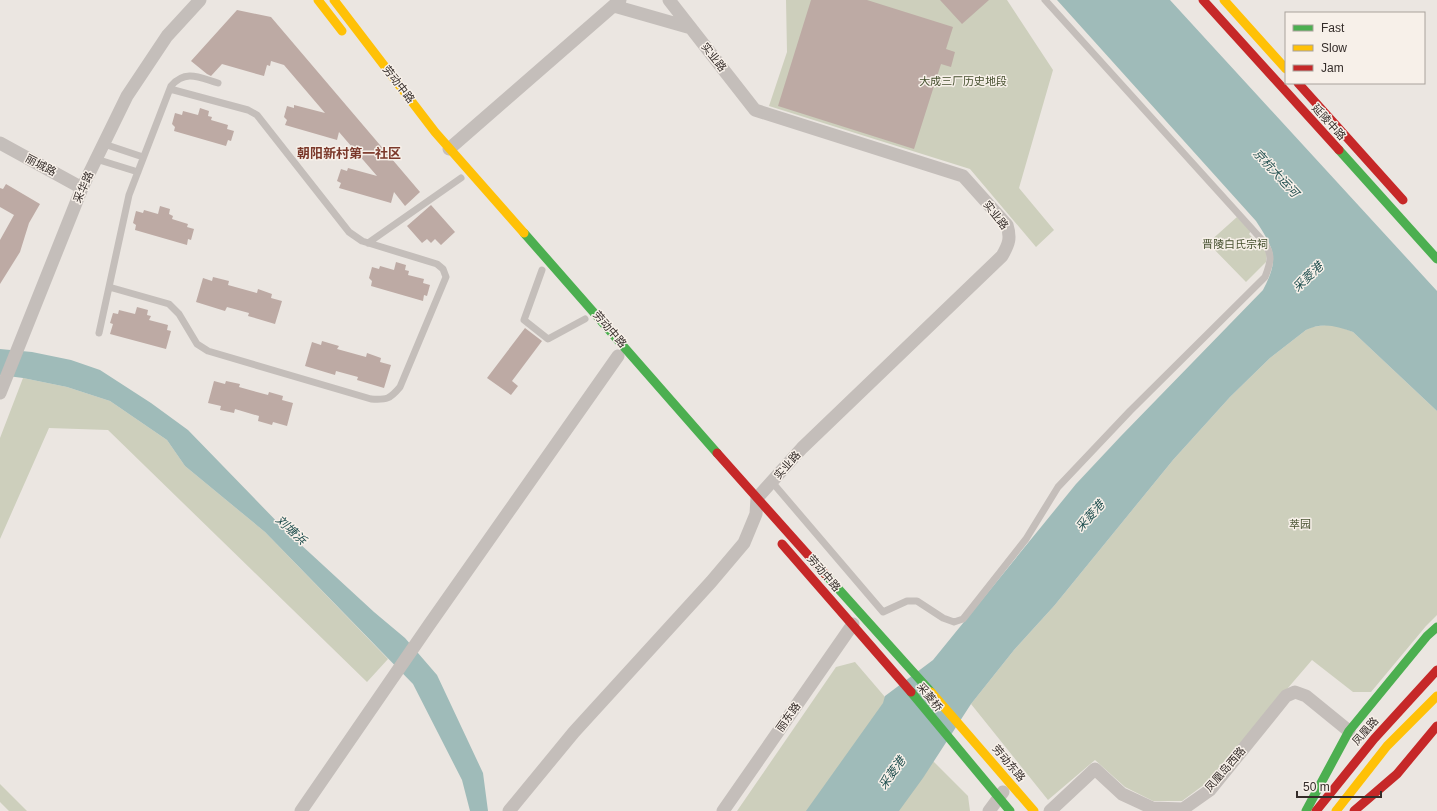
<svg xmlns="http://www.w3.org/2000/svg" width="1437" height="811" font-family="Helvetica,'Noto Sans SC',sans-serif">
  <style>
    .green { fill: #cdcfbc }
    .water { fill: #9fbbb9 }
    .building { fill: #bdaaa4 }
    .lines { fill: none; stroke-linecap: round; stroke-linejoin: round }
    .lane { stroke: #c4beba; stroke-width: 7 }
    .street { stroke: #c4beba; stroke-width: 13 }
    .fast { stroke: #4caf50; stroke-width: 9 }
    .slow { stroke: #ffc107; stroke-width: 9 }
    .jam { stroke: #c62828; stroke-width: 9 }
    .labels { text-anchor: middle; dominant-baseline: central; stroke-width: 3; stroke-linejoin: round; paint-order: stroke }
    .street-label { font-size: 11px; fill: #342c29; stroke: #f7f0e9 }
    .park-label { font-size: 11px; fill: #46502f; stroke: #f7f0e9 }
    .water-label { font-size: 12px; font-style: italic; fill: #235151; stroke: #f7f0e9 }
    .quarter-label { font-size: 13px; font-weight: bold; fill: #7b382a; stroke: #f7f0e9 }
  </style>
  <rect width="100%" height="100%" fill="#ebe6e1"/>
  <path class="green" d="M786 0H1007L1053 70 1019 188 1054 230 1036 247 970 169 769 106 787 52Z
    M1237 217 1251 231 1249 234 1267 253 1266 262 1246 282 1208 243Z
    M1326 325 1338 326 1353 332 1437 411V615L1426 626 1371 692H1353L1312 660 1205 784 1182 801H1153L1125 787 1095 760 1048 800 971 704 1014 650 1054 606 1173 460 1230 397 1270 358 1306 330 1312 327Z
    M23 378 67 387 110 401 167 440 185 466 265 532 388 659 367 682 108 430 49 428 0 539V438Z
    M855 662 897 711 824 811H737L836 667Z
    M925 753 968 796 970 811H883Z
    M0 784 27 811H9L0 802Z"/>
  <path class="water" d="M1057 0H1170L1437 291V411L1353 332C1337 326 1322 322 1306 330L1270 358 1230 397 1173 460 1054 606 1014 650 971 704 923 778 899 811H806L883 703 885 696 933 660 1076 484 1121 436 1263 290C1280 258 1274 249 1256 221Z
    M0 349 32 352 71 360 100 370 151 403 188 430 286 531 374 612 405 638 437 675 483 773 488 811H470L462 780 413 684 265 532 185 466 167 440 110 401 67 387 23 378 0 375Z"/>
  <path class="building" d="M811 0H867L953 27 946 49 955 52 951 67 941 64 914 149 778 106Z
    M940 0H989L962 24Z
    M237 10 271 17 420 192 405 206 394 192 391 203 339 188 341 183 337 181 341 169 347 171 348 168 377 176 339 132 337 140 285 125 287 120 284 117 287 106 294 108V105L325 113 284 65 271 61 270 66 267 65 264 76 222 64 211 76 207 74 191 61Z
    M200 108 209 111 208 116 212 117 211 120 228 125 227 129 234 131 231 141 228 140 226 146 174 131 175 127 172 124 175 113 182 115 183 111 198 115Z
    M6 184 40 204 29 223 20 252 0 284V240L14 215 0 207V188L3 189Z
    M431 205 455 232 441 245 435 239 431 243 427 239 422 243 407 226Z
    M160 206 170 209 169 214 173 216 172 219 188 224 187 227 194 229 191 240 188 239 187 245 135 230 136 225 133 223 136 211 143 213 144 210 158 214Z
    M396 262 406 265 405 270 409 271 408 275 424 279 423 283 430 285 427 296 424 295 423 301 371 286 372 281 369 278 372 267 379 269 380 266 394 270Z
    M213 277 229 281 228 285 257 293 258 289 272 294 271 298 282 301 275 324 248 316 249 313 227 307 225 311 196 302 203 278 212 281Z
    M137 307 148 310 147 315 151 316 149 320 168 325 167 330 171 331 166 349 110 334 113 324 110 323 113 313 118 314 119 310 135 314Z
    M525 328 542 341 512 381 518 386 511 395 487 378Z
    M322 341 339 346 337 349 366 357 367 353 381 358 380 362 391 365 384 388 357 380 358 377 336 371 335 375 305 366 312 342 321 345Z
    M214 381 225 384 226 381 240 384 239 387 268 395 269 392 283 396 282 400 293 403 287 426 273 422 272 425 258 421 259 416 235 409 234 413 220 410 221 406 208 403Z"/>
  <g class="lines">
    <path class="lane" d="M104 144 143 157
      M96 159 138 172
      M368 243 461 178
      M542 270 524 320 548 339 585 319
      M109 287 169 304 179 314 197 344 208 351 371 399C387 400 390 399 400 387L446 277 443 269 437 264 362 241 349 232 257 115 248 110 170 89
      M99 333 129 195 171 86C186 69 200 78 218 83
      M772 482 883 612 907 601H917L943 618 954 622 963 619 1026 539 1058 487 1130 411 1265 277C1271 262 1273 254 1263 241L1045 0"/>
    <path class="street" d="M614 6 691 28
      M0 143 82 188
      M449 149 620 0
      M0 393 82 188 127 96 167 36 200 0
      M301 811 429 625 618 356
      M509 811 574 732 711 582 744 543 756 514 757 498 802 448 1002 256C1009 244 1011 238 1007 225L963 176 755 110 669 0
      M723 811 853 624
      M989 811 1003 792
      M1050 811 1095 769 1122 794 1152 808 1183 809 1210 790 1286 696 1295 692 1306 696 1349 731"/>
    <path class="fast" d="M1339 150 1437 259
      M524 233 717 453
      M825 574 931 692
      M911 692 1010 811
      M1306 811 1349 731 1427 636 1437 627"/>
    <path class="slow" d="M318 0 342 31
      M334 0 435 132 524 233
      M1224 0 1286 69
      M931 692 1034 811
      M1336 811 1387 746 1437 696"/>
    <path class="jam" d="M1203 0 1339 150
      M1298 83 1403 200
      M717 453 825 574
      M782 544 911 692
      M1316 811 1374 739 1437 670
      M1354 811 1397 774 1437 726"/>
  </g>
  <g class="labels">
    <g class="street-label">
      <text transform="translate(714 57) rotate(52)">实业路</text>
      <text transform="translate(399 84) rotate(52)">劳动中路</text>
      <text transform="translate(1329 122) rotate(48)">延陵中路</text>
      <text transform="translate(41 165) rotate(28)">丽城路</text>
      <text transform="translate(83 187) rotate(-66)">采华路</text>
      <text transform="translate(996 215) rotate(52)">实业路</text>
      <text transform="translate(610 329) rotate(49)">劳动中路</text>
      <text transform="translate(787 465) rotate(-48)">实业路</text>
      <text transform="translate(824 573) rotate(49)">劳动中路</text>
      <text transform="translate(930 697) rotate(51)">采菱桥</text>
      <text transform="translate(788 717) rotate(-55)">丽东路</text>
      <text transform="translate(1365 731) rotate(-49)">凤凰路</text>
      <text transform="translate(1009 763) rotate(50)">劳动东路</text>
      <text transform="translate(1225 769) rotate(-49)">凤凰岛西路</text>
    </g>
    <g class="park-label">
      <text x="963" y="81">大成三厂历史地段</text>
      <text x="1235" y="244">晋陵白氏宗祠</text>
      <text x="1300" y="524">萃园</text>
    </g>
    <g class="water-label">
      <text transform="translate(1276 173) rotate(47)">京杭大运河</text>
      <text transform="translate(1308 277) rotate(-43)">采菱港</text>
      <text transform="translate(1090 516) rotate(-48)">采菱港</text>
      <text transform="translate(291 530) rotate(43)">刘塘浜</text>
      <text transform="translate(892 773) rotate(-54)">采菱港</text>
    </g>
    <g class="quarter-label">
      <text x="349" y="153">朝阳新村第一社区</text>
    </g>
  </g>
  <rect x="1285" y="12" width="140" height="72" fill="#f7f0e9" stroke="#a9a29c"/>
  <rect x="1293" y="25" width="20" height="6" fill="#4caf50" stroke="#a9a29c"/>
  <text x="1321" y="32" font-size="12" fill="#342c29">Fast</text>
  <rect x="1293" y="45" width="20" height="6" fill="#ffc107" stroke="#a9a29c"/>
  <text x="1321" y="52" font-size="12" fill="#342c29">Slow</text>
  <rect x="1293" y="65" width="20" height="6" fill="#c62828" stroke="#a9a29c"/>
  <text x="1321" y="72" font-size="12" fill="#342c29">Jam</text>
  <path d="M1297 791v6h84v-6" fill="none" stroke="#342c29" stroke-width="2"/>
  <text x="1303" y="791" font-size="12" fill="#342c29" stroke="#f7f0e9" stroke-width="3" paint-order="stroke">50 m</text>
</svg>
